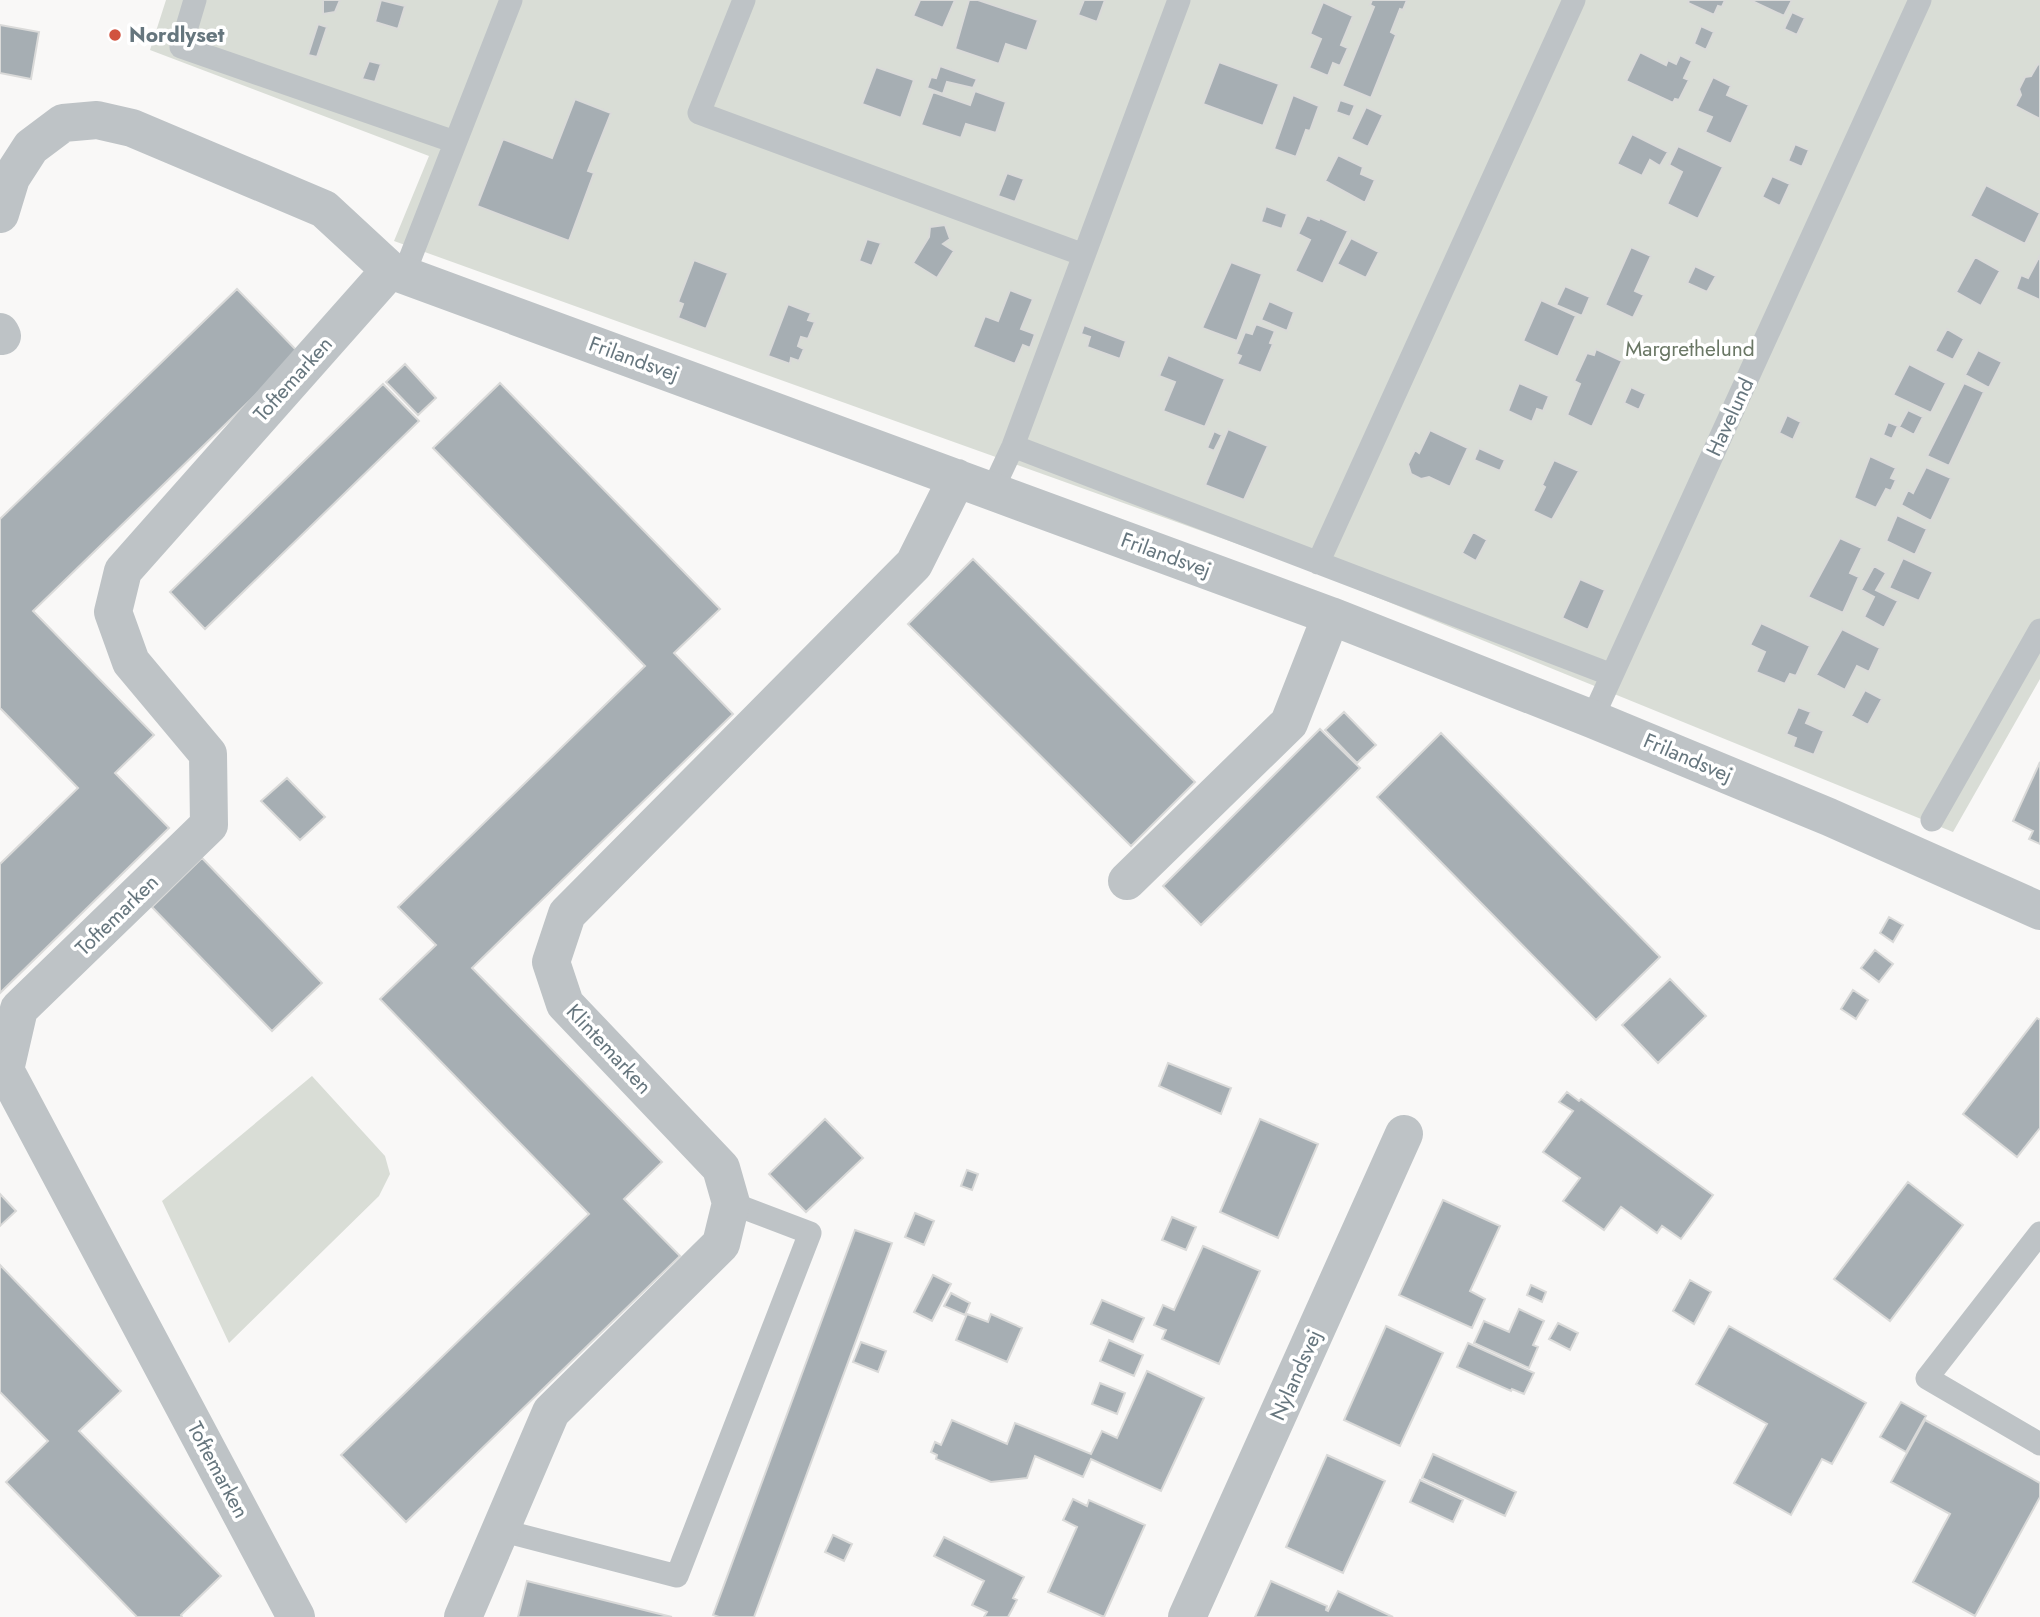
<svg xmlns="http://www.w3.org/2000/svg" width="2040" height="1617" font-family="Jost,sans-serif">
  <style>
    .green { fill: #d9ddd6 }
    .building { fill: #a6aeb3; stroke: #dadad9; stroke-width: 2 }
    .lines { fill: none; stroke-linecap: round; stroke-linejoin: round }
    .service { stroke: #bec3c6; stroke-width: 23 }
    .minor { stroke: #bec3c6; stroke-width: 38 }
    .poi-dot { fill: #d1523f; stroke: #fff; stroke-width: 2.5 }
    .labels { text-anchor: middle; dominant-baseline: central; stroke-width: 7; stroke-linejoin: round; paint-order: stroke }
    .poi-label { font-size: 21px; font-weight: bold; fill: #66767e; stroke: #fff; text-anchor: start }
    .park-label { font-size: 21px; fill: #6a7765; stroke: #fff }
    .street-label { font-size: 21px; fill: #66767e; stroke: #fff }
  </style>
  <rect width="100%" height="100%" fill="#f9f8f7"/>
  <path class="green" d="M166 0H2040V679L1953 832 1310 570 394 241 429 156 150 50Z
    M312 1076 385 1156 390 1174 379 1196 229 1343 162 1201Z"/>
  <path class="building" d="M323 0H340L335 12 323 14Z
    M381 0 405 6 398 29 375 22Z
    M920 0H955L943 28 913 16Z
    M969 0H978L1038 20 1027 51 1006 44 999 64 955 49Z
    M1084 0H1105L1097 22 1078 15Z
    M1372 0H1407L1403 10 1400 9 1391 32 1396 35 1371 98 1342 86 1374 7 1370 5Z
    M1689 0H1725L1722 7 1718 6 1714 15 1688 3Z
    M1750 0H1792L1784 16Z
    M1323 2 1353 16 1341 45 1348 48 1340 66 1333 63 1328 76 1309 68 1321 39 1310 34Z
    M1792 12 1805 18 1797 35 1784 29Z
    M318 24 327 27 317 57 308 55Z
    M0 25 39 32 31 79 0 73Z
    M1701 26 1714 32 1706 50 1694 44Z
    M1640 52 1666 65 1668 60 1676 64 1680 55 1692 61 1684 78 1689 80 1679 100 1675 99 1673 103 1626 81Z
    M369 61 381 64 375 82 362 79Z
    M1219 62 1279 84 1263 126 1203 104Z
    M2038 64 2040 65V119L2015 106 2021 95 2019 89 2025 77 2031 76Z
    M940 66 977 79 973 88 947 82 943 94 927 88 931 77 936 78Z
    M876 67 914 80 901 118 862 104Z
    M1713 77 1731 86 1727 95 1749 105 1731 144 1705 132 1712 117 1697 111Z
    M975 91 1006 102 996 133 966 124 961 138 921 125 933 92 970 105Z
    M1293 95 1319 106 1310 131 1306 130 1296 157 1274 149Z
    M575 99 611 113 588 171 594 173 569 241 477 206 503 139 552 158Z
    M1340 100 1355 105 1350 117 1336 112Z
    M1366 107 1383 115 1368 147 1351 139Z
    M1632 134 1668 152 1660 166 1650 160 1642 176 1617 164Z
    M1795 144 1809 150 1802 167 1788 161Z
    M1678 146 1723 167 1698 219 1667 204 1682 172 1669 165Z
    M1338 155 1363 167 1361 174 1375 180 1365 203 1325 181Z
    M1007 173 1024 179 1015 202 998 196Z
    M1772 176 1790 184 1780 206 1762 197Z
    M1986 185 2040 213 2025 244 1970 216Z
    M1266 206 1287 214 1282 229 1261 222Z
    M1307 215 1319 220 1320 218 1348 231 1323 284 1295 271 1310 240 1298 234Z
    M945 225 950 239 943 244 954 251 937 278 913 263 929 237 930 227Z
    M1351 238 1379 252 1366 278 1337 264Z
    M867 239 881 243 872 266 859 261Z
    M1631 247 1651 256 1635 291 1644 295 1633 318 1605 305Z
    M2040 255V300L2016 289 2021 275 2028 278Z
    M1975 257 2000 271 1981 306 1956 292Z
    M694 260 728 273 706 329 678 318 683 304 678 302Z
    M1231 262 1262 274 1237 341 1202 328Z
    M1695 266 1716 276 1707 292 1687 283Z
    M1565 286 1590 297 1582 316 1556 305Z
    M237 289 299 353 33 611 154 735 115 773 169 828 0 993V864L78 788 0 708V519Z
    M1010 290 1033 299 1021 329 1035 334 1030 348 1023 345 1015 364 973 347 985 316 998 321Z
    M1541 300 1576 316 1558 357 1523 341Z
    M1269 301 1294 312 1287 331 1261 320Z
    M788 304 811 313 808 320 815 322 808 339 801 337 798 346 804 349 799 361 791 358 790 364 768 356Z
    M1256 324 1275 331 1270 343 1273 344 1261 373 1237 364 1241 356 1236 354 1245 332 1252 334Z
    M1084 325 1126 341 1120 359 1087 347 1090 337 1081 334Z
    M1947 329 1964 339 1953 360 1935 351Z
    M1596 349 1622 361 1592 427 1567 415 1580 384 1574 381 1587 353 1594 355Z
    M1978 350 2002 362 1989 388 1965 375Z
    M1168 355 1225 379 1205 427 1163 411 1175 382 1159 376Z
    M405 364 436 398 418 415 386 382Z
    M1909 364 1946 383 1931 413 1893 395Z
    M500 383 720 609 674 653 733 714 472 968 662 1162 624 1199 680 1256 406 1522 341 1455 589 1214 380 999 436 945 398 907 645 666 433 448Z
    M1519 383 1549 396 1543 411 1537 409 1532 422 1508 411Z
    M1964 383 1984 392 1949 466 1927 456Z
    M383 384 419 421 205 629 170 592Z
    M1631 387 1646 394 1639 410 1624 403Z
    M1908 410 1923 417 1914 435 1899 427Z
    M1787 415 1801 422 1793 440 1779 433Z
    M1888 422 1898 426 1892 439 1883 435Z
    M1228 429 1268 446 1244 500 1205 485Z
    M1430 430 1468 448 1450 487 1429 477 1421 479 1411 474 1408 464 1415 450 1419 453Z
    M1214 431 1222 435 1214 451 1207 448Z
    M1479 448 1505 460 1500 471 1474 460Z
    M1870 456 1896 468 1891 478 1896 480 1891 491 1886 489 1876 508 1854 498Z
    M1554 460 1579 471 1552 520 1533 511 1545 487 1542 485Z
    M1926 467 1951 478 1931 521 1901 505 1908 490 1913 493Z
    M1897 515 1927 529 1915 555 1886 541Z
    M1473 532 1487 540 1476 561 1462 553Z
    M1840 538 1862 548 1850 573 1859 577 1843 613 1808 597Z
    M1903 558 1933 572 1919 601 1889 588Z
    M973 559 1195 782 1131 846 908 624Z
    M1874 566 1886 573 1876 590 1898 601 1884 628 1864 617 1874 597 1861 590Z
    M1580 579 1605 590 1588 630 1562 618Z
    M1761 623 1810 646 1796 676 1790 674 1785 684 1756 672 1765 652 1750 645Z
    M1842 629 1880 648 1869 672 1857 666 1845 690 1816 675Z
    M1865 690 1882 699 1868 725 1851 716Z
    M1798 707 1811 712 1806 723 1824 731 1814 755 1793 747 1796 738 1786 734Z
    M1344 712 1376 745 1357 763 1325 730Z
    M1320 729 1360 768 1201 925 1163 886Z
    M1441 733 1660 957 1596 1020 1377 797Z
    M2040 762V844L2029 839 2033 831 2013 821Z
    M287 778 325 817 300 840 261 801Z
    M202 858 322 983 272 1031 152 907Z
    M1889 917 1903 925 1893 942 1880 933Z
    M1875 950 1893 964 1879 982 1861 968Z
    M1670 979 1706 1016 1658 1063 1622 1025Z
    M1853 990 1868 1000 1856 1019 1841 1009Z
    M2037 1018 2040 1020V1128L2017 1157 1963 1114Z
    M1168 1063 1231 1088 1221 1114 1159 1086Z
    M1567 1092 1579 1101 1581 1099 1713 1195 1681 1239 1662 1226 1657 1233 1621 1207 1604 1230 1563 1201 1580 1178 1543 1152 1573 1111 1559 1102Z
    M825 1119 863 1158 806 1212 769 1174Z
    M1260 1119 1318 1144 1278 1238 1220 1212Z
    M967 1170 978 1174 972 1190 961 1186Z
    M1908 1182 1963 1225 1890 1321 1834 1279Z
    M0 1194 16 1211 0 1226Z
    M1443 1200 1500 1226 1470 1291 1485 1299 1472 1328 1399 1295Z
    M915 1213 934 1221 924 1245 905 1237Z
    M1172 1217 1196 1227 1186 1250 1162 1240Z
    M855 1230 892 1243 754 1617H719L713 1615Z
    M1203 1246 1260 1271 1219 1364 1162 1339 1166 1330 1154 1325 1163 1305 1174 1310Z
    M0 1265 121 1391 79 1431 221 1576 181 1615 182 1617H137L6 1482 48 1441 0 1392Z
    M933 1275 951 1284 932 1321 914 1312Z
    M1690 1280 1711 1292 1694 1324 1673 1311Z
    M1531 1285 1546 1292 1542 1302 1527 1295Z
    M951 1293 970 1303 965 1315 944 1306Z
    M1102 1300 1144 1318 1133 1342 1091 1324Z
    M1519 1309 1544 1321 1533 1345 1538 1347 1529 1368 1474 1343 1484 1321 1509 1332Z
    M967 1314 988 1322 991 1314 1022 1328 1007 1362 956 1340Z
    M1558 1323 1578 1333 1570 1350 1549 1339Z
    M1386 1326 1443 1353 1400 1446 1344 1420Z
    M1729 1326 1866 1403 1832 1464 1822 1459 1791 1515 1734 1483 1767 1424 1696 1384Z
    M1109 1340 1143 1355 1134 1376 1100 1361Z
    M861 1342 886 1351 878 1372 853 1362Z
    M1468 1343 1534 1373 1524 1394 1512 1389 1511 1391 1457 1367Z
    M1147 1371 1204 1398 1161 1491 1091 1459 1083 1477 1035 1456 1027 1478 991 1482 936 1459 937 1455 931 1452 935 1442 941 1445 952 1420 1007 1444 1015 1423 1091 1454 1102 1431 1117 1438Z
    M1100 1383 1125 1393 1117 1414 1092 1404Z
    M1901 1402 1926 1416 1906 1452 1880 1437Z
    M1925 1420 2040 1483V1497L1975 1616 1913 1582 1950 1514 1891 1482Z
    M1433 1454 1516 1492 1505 1516 1422 1478Z
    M1327 1455 1385 1481 1343 1573 1286 1547Z
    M1420 1480 1463 1500 1453 1522 1410 1502Z
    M1073 1499 1087 1506 1089 1500 1145 1525 1104 1617 1048 1592 1077 1527 1063 1520Z
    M833 1535 852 1544 844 1561 825 1552Z
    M944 1537 1024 1577 1013 1598 1017 1600 1008 1617H984L987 1612 972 1605 984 1581 934 1556Z
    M527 1581 672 1617H518Z
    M1271 1581 1327 1606 1326 1610 1328 1611 1338 1591 1393 1617H1255Z"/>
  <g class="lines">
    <path class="service" d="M195 0 181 47 455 142
      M744 0 699 113 1084 255
      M404 274 511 0
      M1013 446 1612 675
      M992 491 1013 446 1179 0
      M1318 563 1574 0
      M1592 719 1920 0
      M1932 820 2040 630
      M2040 1233 1927 1378 2040 1444
      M500 1530 677 1576 810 1233 731 1203"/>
    <path class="minor" d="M0 214 11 178 31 147 63 123 97 120 132 128 324 209 390 270 1331 616 1592 719 1829 817 2040 911
      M0 332 2 336
      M1127 881 1289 723 1331 616
      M296 1617 5 1070 19 1009 209 825 208 754 131 662 113 612 123 571 390 270
      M463 1617 551 1412 721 1244 731 1203 721 1168 565 1004 551 962 567 914 914 564 957 478
      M1187 1617 1404 1134"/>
  </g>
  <circle class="poi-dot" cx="115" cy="35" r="7"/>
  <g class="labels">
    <g class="poi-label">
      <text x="129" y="35">Nordlyset</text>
    </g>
    <g class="park-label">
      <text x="1690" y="349">Margrethelund</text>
    </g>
    <g class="street-label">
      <text transform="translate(634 359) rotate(20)">Frilandsvej</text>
      <text transform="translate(293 379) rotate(-48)">Toftemarken</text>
      <text transform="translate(1730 417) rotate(-65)">Havelund</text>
      <text transform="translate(1166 555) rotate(20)">Frilandsvej</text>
      <text transform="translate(1688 758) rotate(23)">Frilandsvej</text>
      <text transform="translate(117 915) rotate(-44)">Toftemarken</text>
      <text transform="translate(609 1049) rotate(47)">Klintemarken</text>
      <text transform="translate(1296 1375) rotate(-66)">Nylandsvej</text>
      <text transform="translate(218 1470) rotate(62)">Toftemarken</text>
    </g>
  </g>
</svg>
